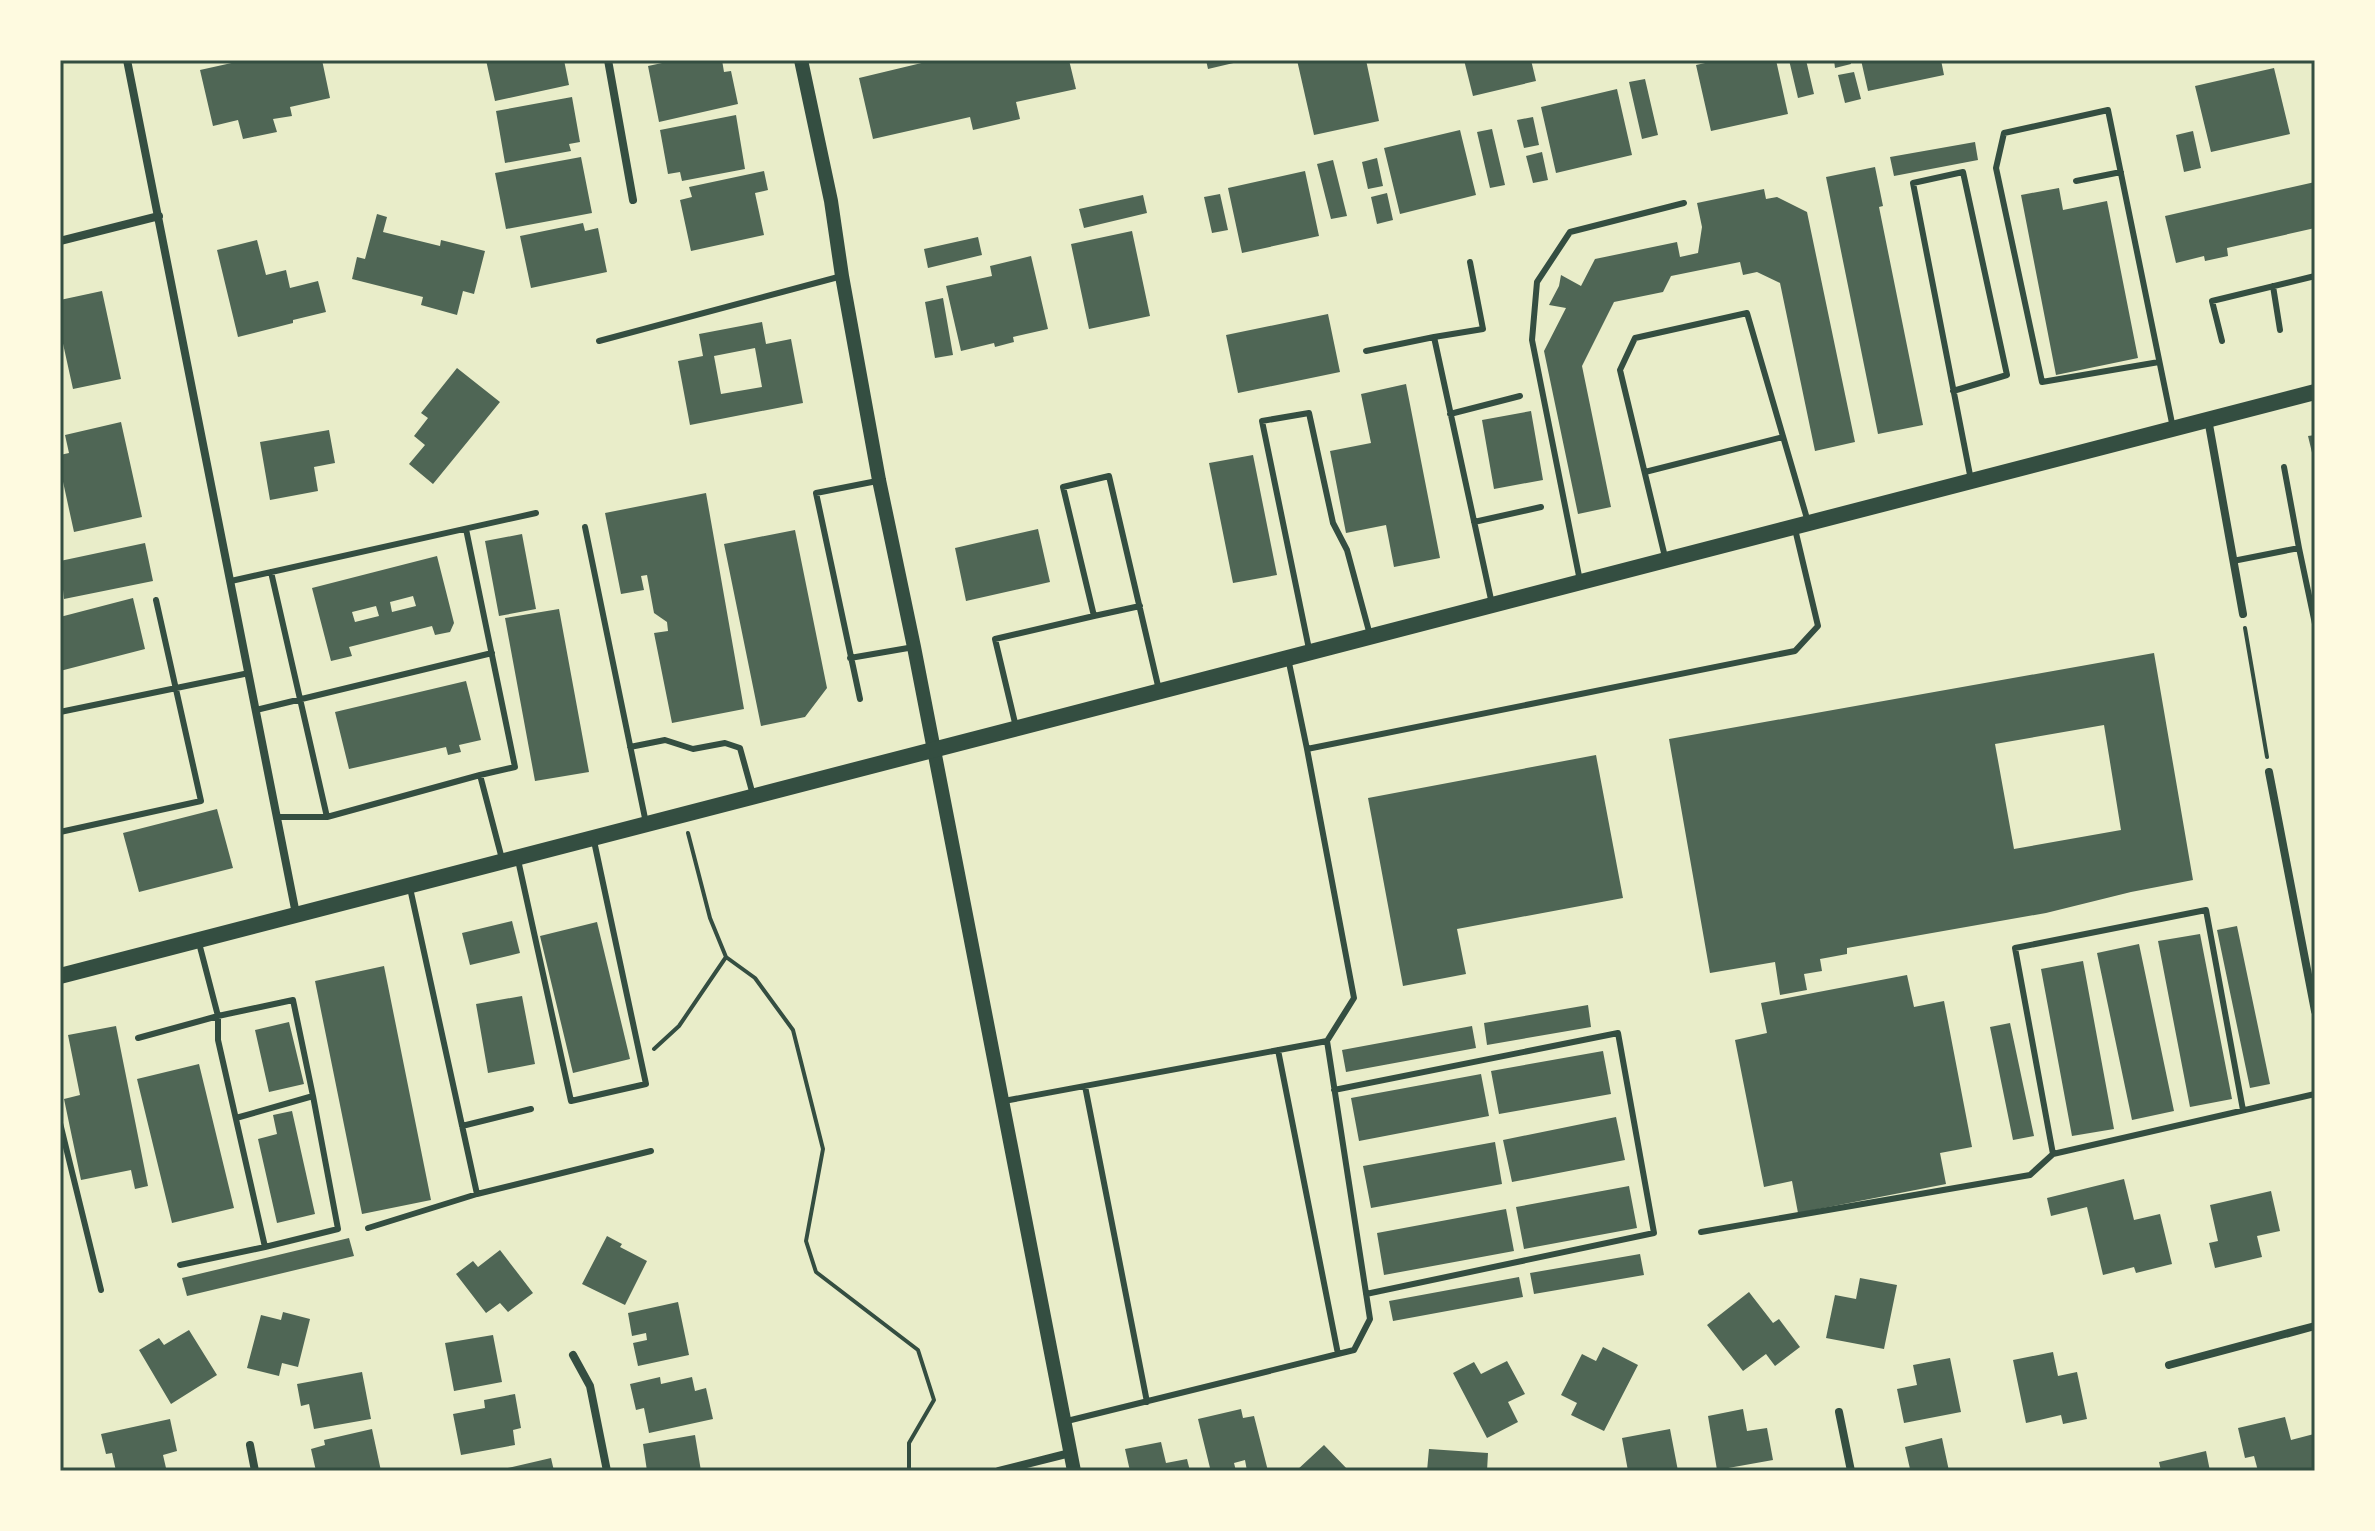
<svg xmlns="http://www.w3.org/2000/svg" width="2375" height="1531" font-family="'Archivo Narrow',sans-serif">
  <style>
    .building { fill: #4f6655; fill-rule: evenodd }
    .lines { fill: none; stroke-linecap: round; stroke-linejoin: round }
    .path { stroke: #344e41; stroke-width: 4 }
    .service { stroke: #344e41; stroke-width: 6 }
    .minor { stroke: #344e41; stroke-width: 8 }
    .tertiary { stroke: #344e41; stroke-width: 14 }
    .secondary { stroke: #344e41; stroke-width: 16 }
    .neatline { fill: none; stroke: #344e41; stroke-width: 3 }
  </style>
  <rect width="100%" height="100%" fill="#e9edc9"/>
  <path class="building" d="M245 60H322L330 98 290 107 292 116 273 119 277 132 243 139 238 120 213 126 200 70Z
    M486 60H564L569 85 495 101Z
    M676 60H722L724 72 731 71 738 104 659 122 648 66Z
    M934 60H1069L1076 89 1016 102 1020 119 973 130 970 117 873 139 859 78Z
    M1206 60H1242V61L1208 69Z
    M1297 60H1366L1379 121 1314 135Z
    M1464 60H1531L1536 81 1473 96Z
    M1719 60H1776L1788 114 1711 131 1696 65Z
    M1789 60H1806L1814 94 1798 98Z
    M1834 60H1850L1851 64 1835 68Z
    M1861 60H1941L1944 75 1868 91Z
    M2274 68 2290 134 2211 152 2195 86Z
    M1854 72 1861 99 1845 103 1838 75Z
    M1645 79 1658 135 1642 139 1629 82Z
    M1617 89 1632 155 1556 173 1541 107Z
    M572 97 580 142 569 144 571 151 505 163 496 111Z
    M736 115 745 169 682 181 680 172 668 174 660 130Z
    M1533 117 1539 145 1524 148 1517 120Z
    M1492 129 1505 185 1490 188 1477 132Z
    M1460 130 1476 195 1400 214 1384 148Z
    M2193 131 2201 168 2184 172 2176 135Z
    M1975 142 1978 160 1894 176 1890 157Z
    M1542 152 1548 180 1533 183 1526 156Z
    M581 157 592 213 506 229 495 173Z
    M1377 158 1383 186 1368 189 1362 162Z
    M1333 160 1347 216 1331 219 1317 164Z
    M1875 167 1883 206 1879 207 1923 425 1878 434 1826 177Z
    M764 171 768 190 755 193 764 235 691 251 680 200 692 197 689 187Z
    M1305 171 1319 236 1242 253 1228 188Z
    M2315 182V228L2227 248 2228 256 2205 261 2204 256 2176 263 2165 216Z
    M2059 188 2063 210 2107 201 2138 358 2056 375 2021 195Z
    M1764 189 1766 199 1777 197 1807 212 1855 442 1815 451 1780 283 1757 272 1743 275 1740 262 1671 276 1663 292 1614 302 1582 366 1611 507 1578 514 1544 351 1566 308 1549 305 1559 286 1561 275 1581 286 1595 259 1677 242 1680 257 1698 253 1702 227 1697 203Z
    M1387 193 1393 220 1377 224 1371 197Z
    M1220 194 1228 230 1212 233 1204 197Z
    M1143 195 1147 213 1084 228 1079 209Z
    M377 214 387 217 383 232 440 246 441 240 485 251 474 294 463 291 457 315 421 305 423 297 352 279 357 257 365 259Z
    M583 223 585 231 598 228 607 272 531 288 520 236Z
    M1132 231 1150 316 1089 329 1071 244Z
    M978 237 982 255 928 268 924 249Z
    M257 240 266 275 286 270 290 288 318 281 326 312 293 320V323L238 337 217 250Z
    M1031 256 1048 329 1013 337 1014 342 995 347 994 343 961 351 946 286 992 276 990 266Z
    M102 291 121 379 73 389 60 330V300Z
    M943 298 953 355 935 358 925 302Z
    M1328 314 1340 372 1238 393 1226 335Z
    M762 322 766 344 791 339 803 403 690 425 678 361 703 356 699 334ZM755 348 762 387 721 394 714 356Z
    M457 368 500 402 433 484 409 464 425 445 414 436 428 418 421 413Z
    M1406 384 1440 558 1394 567 1386 525 1346 533 1330 451 1371 443 1361 394Z
    M1531 411 1543 480 1494 489 1482 420Z
    M121 422 142 517 74 532 60 468V455L69 453 65 435Z
    M329 430 335 463 314 467 318 491 270 500 260 442Z
    M2315 435V461H2314L2308 436Z
    M1253 455 1277 575 1233 583 1209 463Z
    M706 493 744 709 672 723 654 633 668 631 667 622 654 613 647 575 641 576 644 590 621 594 605 513Z
    M1038 529 1050 582 966 601 955 548Z
    M795 530 827 688 805 717 761 726 724 544Z
    M522 534 536 609 499 616 485 541Z
    M145 543 153 581 64 599 60 561Z
    M437 556 454 623 450 632 435 635 432 626 349 647 352 656 331 661 312 588ZM413 596 416 606 392 612 390 602ZM376 606 379 616 355 622 352 612Z
    M133 598 145 649 60 671V617Z
    M559 609 589 772 535 781 505 618Z
    M2154 653 2193 880 2131 892 2046 913 1847 948V954L1820 959 1822 971 1804 974 1807 990 1780 995 1775 962 1710 973 1669 739ZM2104 725 2121 830 2014 849 1995 744Z
    M466 681 481 740 459 745 461 752 448 755 446 747 349 769 335 712Z
    M1596 755 1623 898 1457 929 1466 974 1403 986 1368 798Z
    M217 809 233 868 139 892 123 833Z
    M512 921 520 953 470 965 462 933Z
    M597 922 630 1059 573 1073 540 936Z
    M2237 926 2270 1084 2250 1088 2217 930Z
    M2200 934 2232 1099 2190 1107 2158 941Z
    M2139 944 2174 1111 2132 1120 2097 953Z
    M2083 961 2114 1129 2072 1136 2041 969Z
    M384 966 431 1200 362 1214 315 981Z
    M1907 975 1914 1007 1944 1001 1972 1147 1940 1153 1946 1184 1798 1213 1792 1181 1764 1187 1735 1040 1767 1033 1761 1003Z
    M522 996 535 1064 488 1073 476 1004Z
    M1588 1005 1591 1027 1487 1045 1484 1023Z
    M289 1022 304 1084 269 1092 255 1030Z
    M2010 1023 2034 1136 2013 1140 1990 1027Z
    M116 1026 148 1186 135 1189 131 1170 81 1180 64 1099 80 1095 68 1035Z
    M1472 1026 1476 1048 1346 1072 1342 1050Z
    M1603 1051 1611 1094 1499 1114 1491 1071Z
    M199 1064 234 1208 172 1223 137 1079Z
    M1481 1074 1489 1116 1359 1141 1351 1098Z
    M292 1111 315 1214 277 1223 258 1139 277 1134 273 1115Z
    M1616 1117 1625 1160 1512 1182 1503 1140Z
    M1495 1142 1502 1184 1371 1208 1363 1166Z
    M2124 1179 2134 1220 2160 1214 2172 1264 2136 1273 2134 1267 2103 1275 2087 1207 2051 1216 2047 1198Z
    M1629 1186 1637 1228 1524 1249 1516 1207Z
    M2271 1191 2280 1231 2257 1236 2262 1257 2215 1268 2209 1243 2218 1241 2210 1205Z
    M1506 1209 1514 1251 1384 1275 1377 1233Z
    M607 1236 622 1244 620 1247 647 1261 625 1305 582 1284Z
    M349 1238 354 1256 187 1296 182 1278Z
    M500 1250 533 1293 508 1312 500 1303 486 1313 456 1274 473 1261 478 1267Z
    M1640 1254 1644 1275 1534 1294 1530 1273Z
    M1519 1277 1523 1297 1393 1321 1389 1301Z
    M1860 1278 1897 1285 1884 1349 1826 1338 1835 1295 1856 1299Z
    M1749 1292 1773 1323 1779 1319 1800 1347 1775 1366 1766 1354 1743 1371 1707 1325Z
    M678 1302 689 1355 638 1366 633 1343 647 1340 646 1333 632 1336 628 1313Z
    M283 1312 310 1319 298 1367 282 1363 279 1376 247 1368 261 1315 281 1320Z
    M189 1330 217 1375 171 1404 139 1350 159 1338 164 1345Z
    M493 1335 502 1382 454 1391 445 1343Z
    M1603 1347 1638 1365 1604 1431 1571 1415 1577 1403 1561 1395 1582 1354 1596 1361Z
    M2053 1352 2058 1376 2077 1372 2087 1419 2063 1424 2061 1415 2026 1423 2013 1360Z
    M1950 1358 1961 1412 1904 1423 1897 1389 1917 1385 1913 1365Z
    M1507 1361 1525 1394 1508 1402 1518 1422 1487 1438 1453 1373 1474 1362 1481 1374Z
    M362 1372 371 1419 314 1429 309 1404 301 1406 297 1384Z
    M660 1377 661 1384 692 1377 695 1391 706 1388 713 1419 649 1433 644 1408 636 1410 630 1384Z
    M515 1394 521 1428 513 1430 515 1445 461 1455 453 1414 485 1408 484 1400Z
    M1241 1409 1243 1418 1254 1416 1268 1471H1247L1245 1460 1234 1463 1236 1471H1203L1210 1468 1198 1419Z
    M1743 1409 1747 1431 1767 1428 1773 1460 1717 1470 1708 1416Z
    M2285 1417 2291 1440 2314 1434 2315 1471H2258L2254 1456 2245 1458 2238 1428Z
    M170 1419 177 1451 163 1455 166 1468 153 1471H116L112 1453 106 1454 101 1434Z
    M372 1429 381 1471H316L311 1449 325 1445 324 1440Z
    M1670 1429 1678 1471H1628L1622 1438Z
    M695 1435 701 1471H647L643 1444Z
    M1942 1438 1949 1471H1904L1910 1469 1905 1447Z
    M1161 1442 1166 1463 1187 1459 1190 1471H1130L1125 1449Z
    M1324 1445 1349 1471H1296Z
    M1429 1449 1488 1453 1487 1471H1427Z
    M2206 1451 2210 1471H2161L2159 1462Z
    M551 1458 554 1471H499V1470Z"/>
  <g class="lines">
    <path class="path" d="M2245 628 2267 757
      M726 957 755 978 793 1030 823 1149 806 1241 816 1272 918 1350 934 1400 909 1443V1471
      M654 1049 679 1026 726 957 710 918 688 833"/>
    <path class="service" d="M2076 181 2121 172
      M2273 286 2280 330
      M1434 337 1483 329 1470 262
      M599 341 842 276
      M2222 341 2212 301 2315 276
      M1366 351 1434 337 1492 604
      M2159 362 2042 382 1996 168 2004 133 2108 110 2173 428
      M1953 391 2007 375 1963 172 1913 183 1971 480
      M1450 414 1520 396
      M2284 467 2299 548
      M1645 472 1783 437
      M1474 522 1541 507
      M585 527 646 823
      M466 529 515 767 480 775 502 859
      M1665 557 1620 370 1635 338 1747 313 1808 522
      M2233 561 2299 548 2315 624
      M271 572 327 817H277
      M231 581 536 513
      M1580 581 1532 340 1537 282 1570 232 1684 203
      M1094 616 1140 606
      M1309 649 1262 421 1309 413 1333 523 1347 550 1370 635
      M850 658 914 647
      M1288 658 1307 749 1795 651 1818 626 1795 529
      M860 699 816 493 877 481
      M256 710 492 653
      M60 712 249 673
      M1016 727 995 639 1094 616 1063 487 1109 476 1159 690
      M630 747 665 740 693 749 725 743 740 748 753 795
      M327 817 480 775
      M60 832 201 801 156 600
      M518 860 571 1101 646 1084 594 841
      M410 888 477 1194 651 1151
      M138 1038 218 1016 293 1000 313 1096 236 1118
      M1278 1050 1338 1354
      M1085 1086 1147 1402
      M1334 1090 1618 1033 1654 1233 1366 1294
      M1004 1101 1327 1041 1354 998 1307 749
      M2243 1110 2206 910 2015 948 2053 1154 2315 1094
      M60 1123 101 1290
      M462 1126 531 1109
      M368 1228 477 1194
      M1701 1232 2030 1175 2053 1154
      M265 1247 338 1229 313 1096
      M180 1265 265 1247 218 1040V1016L199 943
      M1067 1421 1354 1350 1370 1319 1327 1041"/>
    <path class="minor" d="M127 60 296 914
      M608 60 633 200
      M60 241 159 216
      M2208 419 2243 614
      M2269 772 2315 1011
      M573 1355 590 1386 607 1471
      M2169 1365 2315 1326
      M1839 1412 1851 1471
      M250 1445 255 1471
      M999 1471 1070 1453"/>
    <path class="tertiary" d="M801 60 831 201 842 276 879 480 914 647 1074 1471"/>
    <path class="secondary" d="M60 976 2315 392"/>
  </g>
  <rect width="2375" height="1531" fill="none" stroke="#fefae0" stroke-width="124"/>
  <rect x="62" y="62" width="2251" height="1407" class="neatline"/>
</svg>
